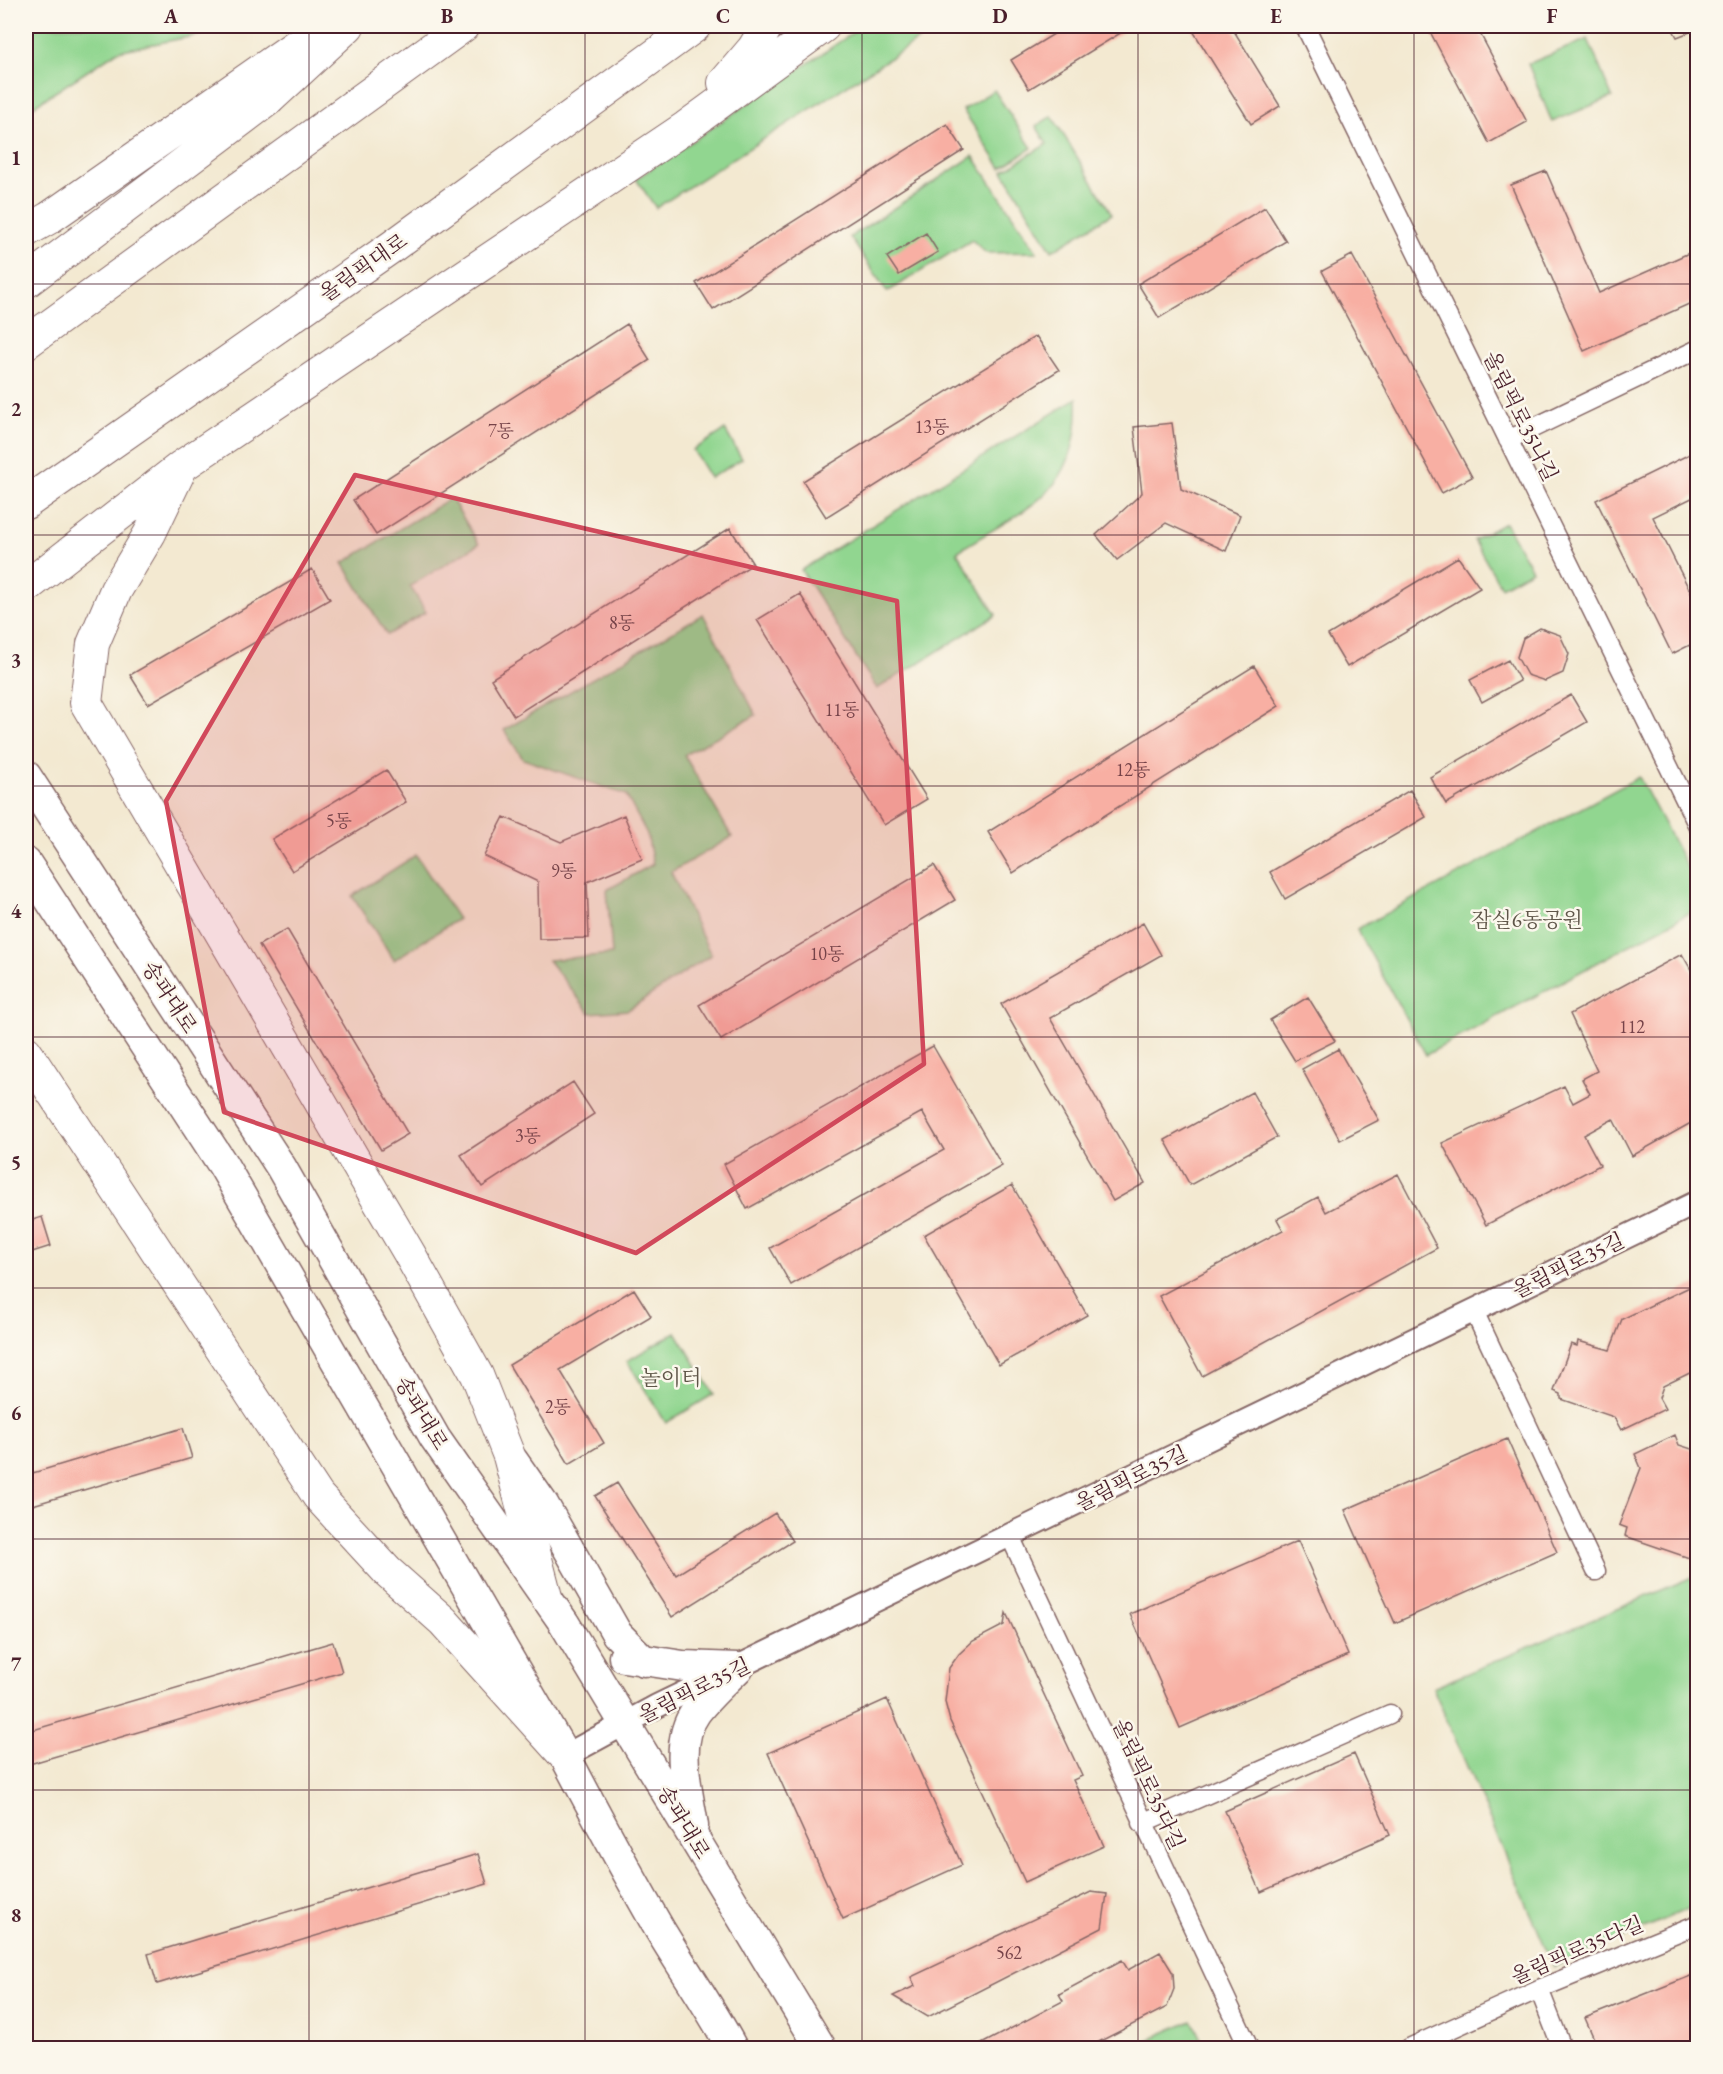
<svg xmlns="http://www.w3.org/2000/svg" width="1723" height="2074" font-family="'EB Garamond','Noto Serif KR',serif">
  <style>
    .green { fill: #91d690; stroke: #6e7a5e; stroke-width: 1.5 }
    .building { fill: #f8afa3 }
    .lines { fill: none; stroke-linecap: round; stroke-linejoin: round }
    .minor-casing { stroke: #856665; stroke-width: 21 }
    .tertiary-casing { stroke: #856665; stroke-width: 26 }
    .primary-casing { stroke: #856665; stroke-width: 33 }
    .trunk-casing { stroke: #856665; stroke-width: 34 }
    .minor { stroke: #fff; stroke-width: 18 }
    .tertiary { stroke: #fff; stroke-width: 22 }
    .primary { stroke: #fff; stroke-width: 30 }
    .trunk { stroke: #fff; stroke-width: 32 }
    .marked { fill: #d1495b; fill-opacity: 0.2; stroke: #d1495b; stroke-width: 4.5; stroke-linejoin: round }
    .grid { fill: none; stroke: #4a1f2b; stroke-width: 1.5; stroke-opacity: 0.55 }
    .labels { text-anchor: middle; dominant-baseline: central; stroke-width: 5; stroke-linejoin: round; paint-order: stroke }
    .number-label { font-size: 18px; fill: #764349 }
    .street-label { font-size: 21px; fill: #4a1f2b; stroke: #fbf7ec }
    .park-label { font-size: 21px; fill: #5f5649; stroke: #fbf7ec }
    .neatline { fill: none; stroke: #4a1f2b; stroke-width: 2 }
    .grid-label { font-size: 20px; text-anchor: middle; font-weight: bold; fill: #4a1f2b }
  </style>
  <rect width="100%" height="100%" fill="#fbf7ec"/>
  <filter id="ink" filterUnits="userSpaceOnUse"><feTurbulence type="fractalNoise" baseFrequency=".0167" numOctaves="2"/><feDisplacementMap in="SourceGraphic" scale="12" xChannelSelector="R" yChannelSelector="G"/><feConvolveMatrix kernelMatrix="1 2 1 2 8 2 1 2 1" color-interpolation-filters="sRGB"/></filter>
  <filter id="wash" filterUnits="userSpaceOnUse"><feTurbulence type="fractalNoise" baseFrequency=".008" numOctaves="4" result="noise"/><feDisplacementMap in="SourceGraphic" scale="24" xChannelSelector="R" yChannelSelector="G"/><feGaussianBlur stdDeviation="1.35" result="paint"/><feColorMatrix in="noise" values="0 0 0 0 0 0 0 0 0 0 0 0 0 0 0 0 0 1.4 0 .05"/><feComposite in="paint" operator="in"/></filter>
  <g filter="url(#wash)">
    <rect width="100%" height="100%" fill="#f3e9d1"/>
    <path class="green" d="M26 26H223L204 34 118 51 26 111Z
      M863 26H940L656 208 636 179Z
      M1588 39 1612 97 1552 122 1528 64Z
      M994 90 1032 148 1001 168 963 110Z
      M1052 116 1112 214 1052 251 1003 171 1047 144 1036 126Z
      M973 156 1037 252 986 253 972 240 887 292 850 237Z
      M1077 398C1081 495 1026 507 957 552L996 615 877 689 801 570Z
      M725 430 742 459 710 478 693 450Z
      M451 498 479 544 410 586 426 612 387 635 343 563Z
      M1505 523 1532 570 1501 587 1474 540Z
      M703 614 756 715 684 755 732 837 671 872 711 955 628 1010 590 1013 548 960 612 954 607 890 653 864 647 834 626 795 523 759 504 730Z
      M1639 777 1697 886V909L1426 1055 1357 929Z
      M416 855 458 919 394 960 352 896Z
      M676 1332 714 1394 666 1423 627 1361Z
      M1697 1575V1905L1554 1967 1433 1688Z
      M1192 2020 1205 2048H1130Z"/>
    <g id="blocks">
      <path class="building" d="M1067 26H1132L1029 89 1011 60Z
        M1190 26H1231L1280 106 1251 124Z
        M1427 26H1476L1527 122 1489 143Z
        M1671 26H1698V29L1677 37Z
        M947 124 964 150 713 310 696 283Z
        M1546 171 1599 293 1698 249V300L1584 351 1511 185Z
        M1265 207 1286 241 1159 318 1138 284Z
        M926 233 938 252 899 275 887 257Z
        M1352 255 1472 477 1442 493 1322 271Z
        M627 324 650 360 376 535 353 500Z
        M1036 336 1059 370 826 517 803 481Z
        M1172 423 1181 489 1240 515 1226 551 1166 523 1117 560 1096 535 1142 493 1134 427Z
        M1698 450V495L1653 517 1698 607V641L1672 654 1596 500Z
        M730 528 753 564 514 716 491 679Z
        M1458 557 1480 588 1347 667 1328 635Z
        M312 569 330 599 148 704 130 675Z
        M800 594 927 799 884 825 757 620Z
        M1540 628 1560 635 1569 654 1563 673 1545 681 1527 675 1517 657 1523 638Z
        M1508 660 1520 681 1482 702 1470 680Z
        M1254 666 1279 706 1013 873 988 832Z
        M1571 695 1587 722 1446 804 1430 777Z
        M386 770 406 802 292 871 272 839Z
        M1410 790 1426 817 1285 899 1270 872Z
        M624 815 642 859 587 882 589 938 539 939 538 882 484 856 504 817 561 842Z
        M934 865 955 900 721 1040 699 1005Z
        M1143 923 1161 955 1050 1018 1145 1183 1113 1201 1001 1004Z
        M287 929 408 1134 381 1150 259 945Z
        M1682 954 1698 982V1119L1632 1156 1613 1119 1584 1135 1600 1165 1486 1225 1442 1143 1564 1086 1573 1103 1590 1094 1582 1079 1597 1071 1570 1014Z
        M1308 997 1335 1041 1295 1061 1270 1020Z
        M933 1046 1002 1166 791 1285 770 1248 944 1150 922 1112 747 1209 724 1164Z
        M1338 1049 1379 1120 1340 1140 1302 1069Z
        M573 1082 594 1114 482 1187 461 1155Z
        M1252 1092 1277 1137 1190 1185 1165 1140Z
        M1398 1174 1437 1248 1202 1376 1159 1296 1283 1230 1277 1219 1318 1197 1326 1212Z
        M1012 1185 1087 1315 999 1365 924 1235Z
        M42 1217 51 1246 26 1254V1222Z
        M1698 1283V1369L1663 1386 1659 1398 1665 1409 1621 1430 1614 1417 1561 1399V1394L1554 1391 1571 1344 1577 1346 1578 1341 1610 1350 1622 1319Z
        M634 1289 651 1316 560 1370 604 1443 569 1464 509 1365Z
        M183 1428 192 1458 26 1507V1475Z
        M1675 1435 1679 1445 1698 1451V1561L1625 1536 1627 1528 1619 1525 1641 1468 1635 1454Z
        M1507 1439 1557 1552 1395 1623 1345 1510Z
        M617 1483 676 1575 775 1513 793 1541 672 1617 595 1496Z
        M1298 1541 1348 1655 1180 1728 1130 1614Z
        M1006 1613 1082 1776 1073 1780 1104 1846 1025 1882 950 1721 945 1702 949 1668 959 1654 973 1641 1004 1625Z
        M333 1642 342 1672 26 1765V1732Z
        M887 1699 962 1865 843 1919 768 1753Z
        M1354 1754 1390 1835 1261 1892 1225 1811Z
        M478 1854 487 1884 157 1984 148 1954Z
        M1091 1892 1107 1894 1102 1928 928 2017 893 1996 915 1986 911 1977Z
        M1160 1952 1173 1973 1174 1989 1167 2007 1087 2048H974L1063 2001 1059 1994 1122 1960 1128 1970Z
        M1693 1975 1698 1986V2048H1598L1585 2018Z"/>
    </g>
  </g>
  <g filter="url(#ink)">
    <use href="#blocks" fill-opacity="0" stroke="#856665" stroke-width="1.5"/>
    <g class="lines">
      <g class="minor-casing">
        <path id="minor" d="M1305 26 1698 826
          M1508 440 1698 349
          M1474 1311 1596 1571
          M1010 1536 1249 2048
          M1142 1823 1390 1714
          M1539 1989 1562 2048
          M1409 2048 1539 1989 1698 1924"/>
      </g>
      <g class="tertiary-casing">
        <path id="tertiary" d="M565 1756 657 1706 1698 1202"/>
      </g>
      <g class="primary-casing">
        <path id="primary" d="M26 776 281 1167 435 1438 564 1623 821 2048
          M26 863 223 1165 565 1756C596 1815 627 1873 660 1930 684 1970 710 2007 732 2048
          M513 1461 543 1504 617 1634 644 1661
          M624 1657 683 1666 738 1668
          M693 1826C688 1791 673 1743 696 1712 708 1696 724 1682 738 1668"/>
      </g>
      <g class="trunk-casing">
        <path id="trunk" d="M724 83 753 49 767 26
          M26 231 49 218 324 26
          M26 282 269 99 348 26
          M26 343 463 26
          M182 466 150 533 116 590 93 644 86 703 409 1253 477 1375 509 1456 546 1597
          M26 503 393 246 695 26
          M26 587 182 466 686 127 824 26
          M26 1052 318 1496 388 1572 443 1621 565 1756"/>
      </g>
      <use href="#minor" class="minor"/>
      <use href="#tertiary" class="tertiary"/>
      <use href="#primary" class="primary"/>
      <use href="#trunk" class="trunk"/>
    </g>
  </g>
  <path class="marked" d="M355 475 897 601 924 1064 636 1253 224 1112 166 801Z"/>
  <path class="grid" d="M309 26V2048M585 26V2048M862 26V2048M1138 26V2048M1414 26V2048M26 284H1698M26 535H1698M26 786H1698M26 1037H1698M26 1288H1698M26 1539H1698M26 1790H1698"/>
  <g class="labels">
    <g class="number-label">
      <text x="932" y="426">13동</text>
      <text x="501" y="430">7동</text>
      <text x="622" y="622">8동</text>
      <text x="842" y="709">11동</text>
      <text x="1133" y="769">12동</text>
      <text x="339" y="820">5동</text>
      <text x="564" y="870">9동</text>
      <text x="827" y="953">10동</text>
      <text x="1632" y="1026">112</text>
      <text x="528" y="1135">3동</text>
      <text x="558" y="1406">2동</text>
      <text x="1009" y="1952">562</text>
    </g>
    <g class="street-label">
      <text transform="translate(363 267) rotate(-35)">올림픽대로</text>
      <text transform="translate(1521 416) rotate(64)">올림픽로35나길</text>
      <text transform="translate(170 997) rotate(57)">송파대로</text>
      <text transform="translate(1568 1265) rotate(-26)">올림픽로35길</text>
      <text transform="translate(422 1413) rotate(59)">송파대로</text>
      <text transform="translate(1131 1478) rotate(-26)">올림픽로35길</text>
      <text transform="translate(694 1690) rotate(-26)">올림픽로35길</text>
      <text transform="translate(1149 1784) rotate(65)">올림픽로35다길</text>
      <text transform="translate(684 1822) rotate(59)">송파대로</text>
      <text transform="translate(1577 1950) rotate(-23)">올림픽로35다길</text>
    </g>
    <g class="park-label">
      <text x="1527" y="919">잠실6동공원</text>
      <text x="671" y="1377">놀이터</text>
    </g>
  </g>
  <rect width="1723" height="2074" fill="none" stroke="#fbf7ec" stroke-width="66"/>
  <rect x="33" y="33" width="1657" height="2008" class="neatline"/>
  <g class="grid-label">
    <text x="171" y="23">A</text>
    <text x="447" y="23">B</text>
    <text x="723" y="23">C</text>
    <text x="1000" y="23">D</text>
    <text x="1276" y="23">E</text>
    <text x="1552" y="23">F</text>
    <text x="16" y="165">1</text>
    <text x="16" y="416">2</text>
    <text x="16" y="667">3</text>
    <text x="16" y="918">4</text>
    <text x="16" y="1169">5</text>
    <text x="16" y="1420">6</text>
    <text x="16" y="1671">7</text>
    <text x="16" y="1922">8</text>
  </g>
</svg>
